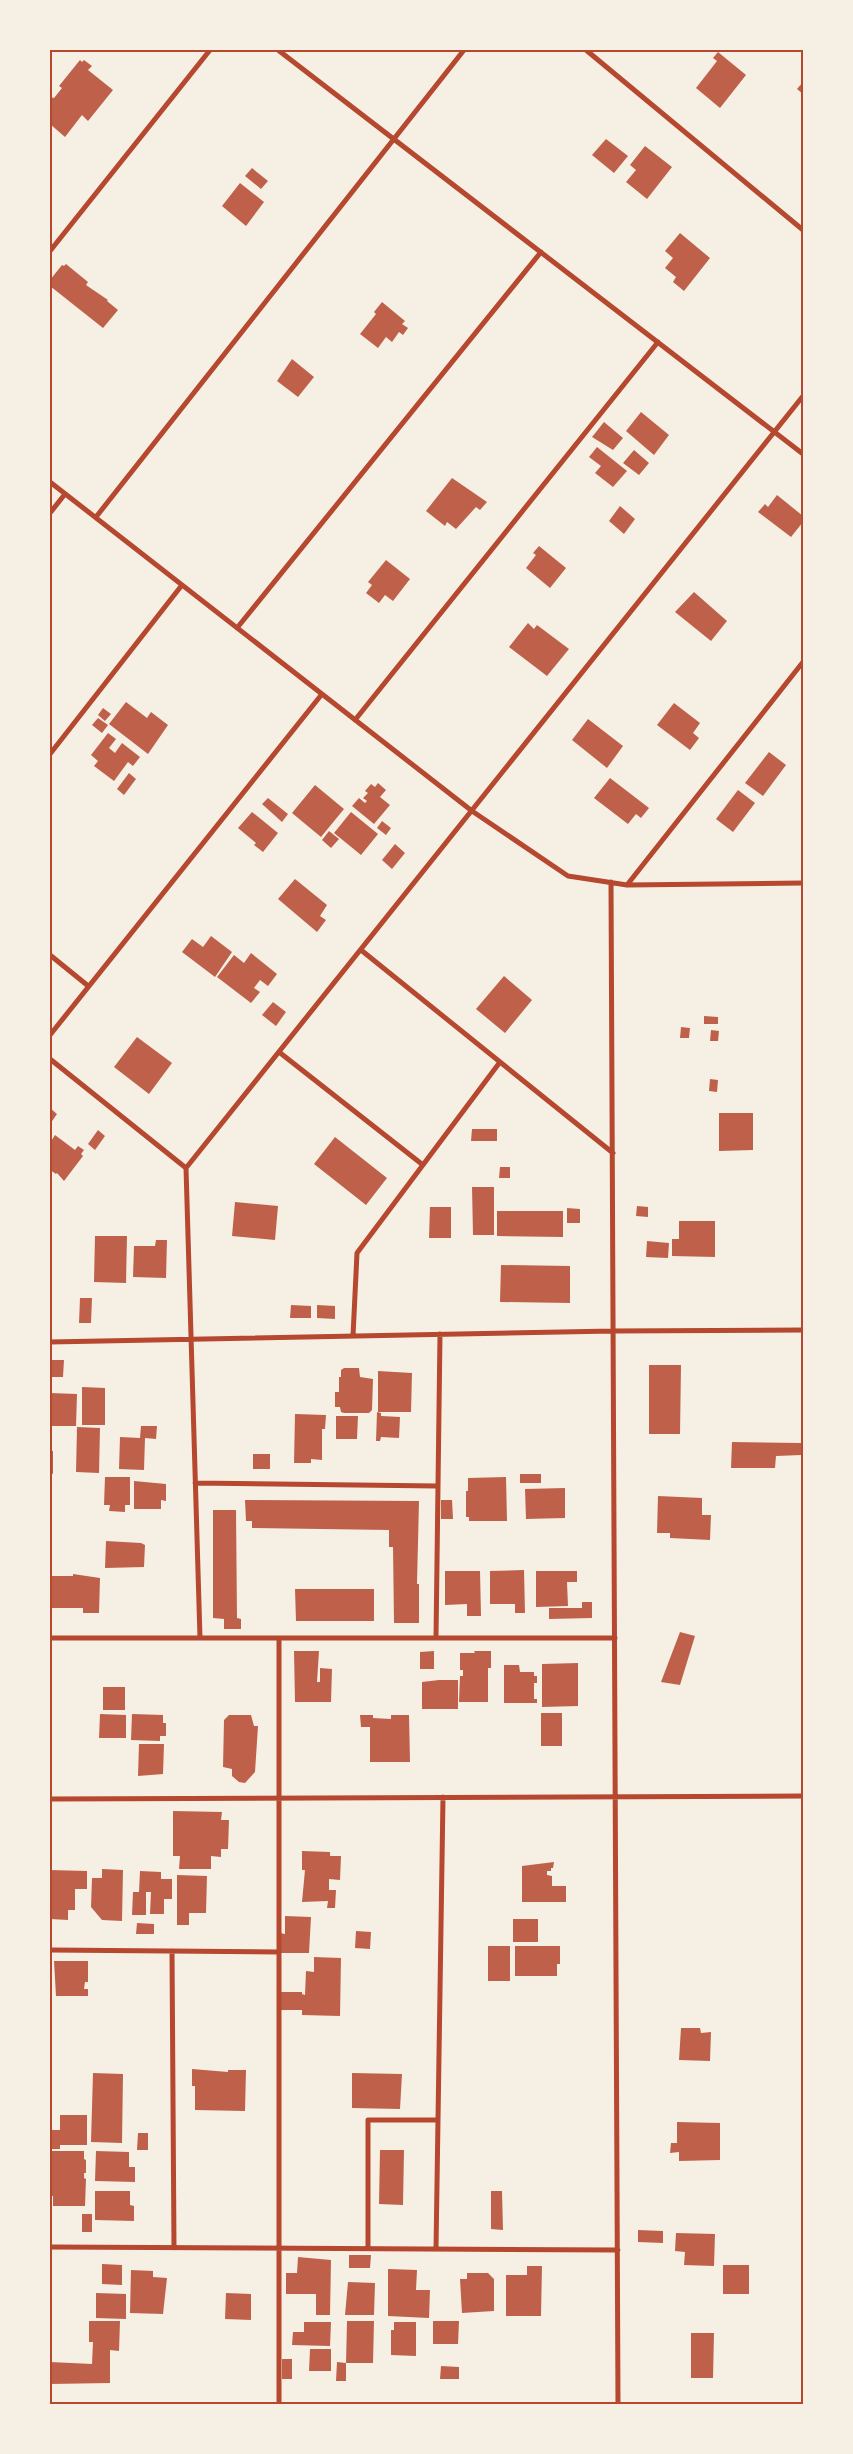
<svg xmlns="http://www.w3.org/2000/svg" width="853" height="2454" font-family="'Titillium Web',sans-serif">
  <style>
    .building { fill: #bf614a }
    .lines { fill: none; stroke-linecap: round; stroke-linejoin: round }
    .minor { stroke: #b5482f; stroke-width: 5 }
    .neatline { fill: none; stroke: #b5482f; stroke-width: 2 }
  </style>
  <rect width="100%" height="100%" fill="#f6efe4"/>
  <path class="building" d="M718 52 746 75 720 108 696 88 717 61 713 58Z
    M80 60 82 62 84 60 92 66 88 70 113 90 88 121 82 115 65 137 50 124V97L54 98 62 88 59 86Z
    M803 82V94L797 89Z
    M606 139 628 156 614 173 592 155Z
    M645 146 672 167 647 199 626 182 636 170 630 165Z
    M252 168 268 181 261 189 245 176Z
    M240 183 264 202 246 226 222 206Z
    M680 233 710 258 684 291 673 282 676 277 665 268 673 258 665 251Z
    M66 264 88 282 86 285 108 300 107 301 118 310 103 328 50 286V280L62 265 64 266Z
    M382 302 405 321 402 324 408 328 403 335 399 332 392 342 386 337 378 348 360 334 376 314 374 312Z
    M292 359 314 377 298 397 277 381Z
    M641 412 669 435 654 455 626 431Z
    M604 422 623 438 613 450 592 437Z
    M597 447 627 471 613 487 595 473 601 466 589 457Z
    M634 450 649 463 639 475 623 463Z
    M452 478 487 502 480 510 476 507 456 529 447 522 445 526 426 511Z
    M777 495 803 516V522L791 537 758 512 765 504 768 507Z
    M620 506 635 519 624 534 609 521Z
    M539 546 566 568 550 588 526 568 536 555 533 553Z
    M386 560 410 579 393 601 385 595 379 603 366 593 372 585 368 582Z
    M694 592 727 621 711 641 675 612Z
    M528 623 534 629 537 625 569 649 547 676 509 647Z
    M126 702 147 718 151 712 168 725 148 754 109 724Z
    M674 703 700 723 693 733 699 738 690 750 657 725Z
    M103 708 111 714 105 721 98 715Z
    M98 718 108 725 102 733 92 725Z
    M588 719 623 746 607 768 572 740Z
    M108 733 116 739 109 748 115 753 122 743 140 757 133 766 128 762 114 781 94 766 98 761 91 755Z
    M769 752 786 765 763 796 745 783Z
    M129 773 136 779 124 795 117 789Z
    M610 778 649 808 641 818 636 814 628 824 594 798Z
    M378 783 386 790 380 797 390 805 374 824 352 806 359 798 365 803 367 801 363 798 368 793 365 791 371 784 375 787Z
    M315 785 344 809 321 837 292 813Z
    M738 790 755 803 733 832 716 819Z
    M268 798 288 814 282 822 262 804Z
    M252 812 278 833 263 852 254 845 256 843 238 828Z
    M351 812 378 834 361 855 334 833Z
    M382 821 391 828 386 835 377 828Z
    M329 831 339 839 331 848 322 840Z
    M395 844 405 853 392 869 382 860Z
    M295 879 327 905 320 916 326 920 317 932 278 899Z
    M211 936 232 952 215 977 182 952 192 939 203 947Z
    M251 953 277 974 268 986 260 980 254 988 260 992 251 1003 217 977 234 955 244 963Z
    M504 976 532 1000 505 1033 476 1009Z
    M273 1002 286 1012 276 1026 262 1015Z
    M704 1016 718 1017V1024H704Z
    M681 1027 690 1028 689 1038H680Z
    M711 1030 719 1031 718 1041H710Z
    M137 1037 172 1063 149 1094 114 1067Z
    M710 1079 718 1080 717 1092 709 1091Z
    M50 1108 57 1114 50 1124Z
    M719 1113H753V1150L719 1151Z
    M472 1129H497V1141H471Z
    M98 1130 105 1136 95 1150 88 1144Z
    M55 1135 75 1150 78 1146 84 1150 81 1154 83 1156 64 1181 57 1173 56 1174 50 1170V1143Z
    M335 1137 387 1178 366 1205 314 1164Z
    M500 1167H510V1178H499Z
    M472 1187H494V1235H473Z
    M235 1202 278 1206 275 1240 232 1236Z
    M637 1206 648 1207V1217L636 1216Z
    M430 1207H451V1238H429Z
    M567 1208 580 1209V1223H567Z
    M497 1211H563V1237L497 1236Z
    M679 1221H715V1257L672 1256V1239H679Z
    M95 1236H127L126 1283 94 1282Z
    M156 1240H167L166 1278 133 1277 134 1246H155Z
    M647 1241 669 1243 668 1258 646 1257Z
    M501 1265 570 1266V1303L500 1302Z
    M80 1298H92L91 1323H79Z
    M291 1305 311 1306V1318H290Z
    M317 1305 335 1306V1319L317 1318Z
    M50 1360H64L63 1377H50Z
    M649 1365H681L680 1434H649Z
    M344 1368H359L360 1377 373 1379 372 1410 369 1413H344L341 1412 340 1407H335V1392H339V1377H341V1370Z
    M378 1371 412 1373 411 1412H378Z
    M82 1387 105 1388V1425H82Z
    M50 1393 77 1394 76 1426H50Z
    M377 1412 381 1413V1416L400 1417 399 1438 381 1437 380 1441H376Z
    M295 1414 326 1415 325 1429H322V1460L311 1459V1463H294Z
    M336 1416H358L357 1439H336Z
    M141 1426H157L156 1439 145 1438 144 1470 119 1469 120 1437 140 1438Z
    M77 1427 100 1428 99 1473 76 1472Z
    M732 1442 801 1443V1455L776 1456 775 1468H731Z
    M50 1451H53V1474L50 1473Z
    M253 1454H270V1469H253Z
    M520 1474H541V1483H520Z
    M105 1477H130V1505H125V1512L109 1511 110 1505H104Z
    M506 1477 507 1521H469V1517H466V1491H468V1478Z
    M134 1481 166 1484V1501L161 1500V1509H134Z
    M565 1488V1518L526 1519 525 1489Z
    M658 1496 702 1498V1515H711L710 1540 670 1538V1533H657Z
    M245 1500 419 1501 417 1584H419V1623H394L393 1547H389V1530L252 1528V1521H246Z
    M441 1500H452L453 1519H441Z
    M213 1510H236L237 1618 241 1619V1629H224V1619L213 1618Z
    M106 1541 141 1543 145 1545 144 1567 105 1568Z
    M524 1570 525 1613H515V1604H490V1571Z
    M445 1571H480L481 1616H467V1604L445 1605Z
    M536 1571H577V1582H567L568 1606 536 1607Z
    M73 1574 100 1578 99 1613H83V1608H51L50 1576H73Z
    M295 1589H374V1621H296Z
    M582 1602H592V1618L549 1619V1608H582Z
    M680 1632 695 1636 680 1685 661 1682Z
    M294 1651H319L317 1682H320V1668L332 1669 331 1702H295Z
    M434 1651V1669H420V1652Z
    M474 1651H491V1668H488V1702H459L460 1676H463V1670H460V1653H475Z
    M578 1663V1706L542 1707V1664Z
    M504 1665H519L520 1672H534V1676H537V1683H534V1699H537V1703H504Z
    M439 1680H458V1709H422V1682Z
    M103 1687H125V1710H103Z
    M541 1713H562V1746H541Z
    M100 1714 126 1715V1738H99Z
    M132 1714 163 1715V1723H166V1736H160V1741L131 1740Z
    M229 1715H251L254 1726H258L255 1772 245 1783 239 1782 232 1776V1769L223 1767 224 1720Z
    M360 1715H373V1718L391 1719V1715H409L410 1762H370V1727H361Z
    M139 1744H164L163 1774 138 1776Z
    M173 1811 222 1812 221 1820H229L228 1849H221V1857L211 1856V1869H179L180 1856H173Z
    M302 1851 330 1852V1856H341L340 1880 329 1879V1890H336L335 1908H327L328 1901 302 1902 305 1870H302Z
    M554 1862 553 1868H551V1871H547V1875L552 1876V1886H566V1902H522V1866Z
    M102 1869 123 1870 122 1921 102 1920 91 1907 92 1878H102Z
    M50 1870 87 1871V1889H75V1910H68V1920L50 1919Z
    M140 1871 161 1872V1879H172V1899H164V1914H150L151 1892H146V1915H132L133 1892H139Z
    M177 1875 207 1876 206 1913H189V1925H177Z
    M285 1916 311 1917 309 1953H280V1933L285 1934Z
    M513 1919H538V1942H513Z
    M137 1923 154 1924V1934H136Z
    M356 1931 371 1932 370 1949 355 1948Z
    M488 1946H510V1981H488Z
    M515 1946H560V1964H557V1976H515Z
    M314 1957 341 1958 340 2016 302 2015V2010H280V1992H302V1994L305 1995 306 1971 314 1972Z
    M54 1961H88V1982H85L84 1989H88V1996H56Z
    M681 2028H700L701 2033 711 2032 710 2061 679 2060Z
    M192 2069 228 2072V2070H246L245 2111 195 2110V2086H192Z
    M93 2073 123 2074 122 2143 91 2142Z
    M352 2073 402 2074 400 2109 352 2108Z
    M60 2115H87V2145H60V2149H50V2130H60Z
    M677 2122 720 2123V2160L679 2161V2152L670 2153 671 2143H677Z
    M138 2133H148V2150H137Z
    M380 2150H404L403 2205 379 2204Z
    M50 2151H84V2159L86 2160V2173H84V2178L86 2179 85 2206H53V2196H50Z
    M96 2151 129 2152V2167H135V2182L95 2181Z
    M95 2191H130V2205L134 2206V2221L95 2220Z
    M491 2191H502L503 2230 491 2229Z
    M82 2214H92V2232H82Z
    M638 2230 663 2231V2243L638 2242Z
    M676 2233 715 2234 714 2266 684 2265 685 2252 675 2251Z
    M349 2255H371L370 2268H349Z
    M298 2257 331 2260 330 2315H316V2294H286V2273H297Z
    M102 2264 122 2265V2285L102 2284Z
    M723 2265H749V2294H723Z
    M527 2266H542L541 2316H506V2275H527Z
    M388 2269 417 2270 416 2290H430L429 2318 388 2316Z
    M131 2270 153 2271V2277L167 2278 163 2314 130 2313Z
    M467 2273H488L494 2279V2311L462 2313 460 2279H467Z
    M348 2282 375 2283 374 2315H345Z
    M96 2293 126 2294V2319L96 2318Z
    M226 2293 251 2294V2320L225 2319Z
    M89 2321H120L119 2351 110 2350V2383L50 2384V2362L92 2364 93 2342H89Z
    M347 2321H374L373 2363H346V2381H336L337 2362 346 2363Z
    M433 2321H459L458 2344H433Z
    M304 2322H331L330 2346 292 2345 293 2332H304Z
    M394 2322H416V2356L391 2355V2330H394Z
    M691 2333H714L713 2378H691Z
    M310 2349H331V2371H309Z
    M282 2359H292V2379H282Z
    M441 2366 459 2367V2379H440Z"/>
  <g class="lines">
    <path class="minor" d="M278 50 803 454
      M586 50 803 230
      M50 251 210 50
      M50 482 472 811 568 876 627 885 803 883
      M50 513 65 494
      M96 517 464 50
      M237 628 541 252
      M355 720 658 342
      M50 754 182 585
      M611 882 618 2404
      M627 885 803 662
      M361 950 613 1153
      M50 955 87 985
      M50 1035 322 694
      M279 1052 423 1165
      M50 1059 186 1168
      M353 1336 357 1253 500 1062
      M50 1342 613 1331 803 1330
      M195 1483 437 1486
      M50 1638H615
      M200 1638 186 1168 803 396
      M279 1638V2404
      M436 1638 440 1334
      M50 1799 803 1796
      M50 1950 279 1952
      M172 1951 174 2248
      M50 2247 618 2250
      M368 2248V2120H438
      M436 2249 443 1797"/>
  </g>
  <rect width="853" height="2454" fill="none" stroke="#f6efe4" stroke-width="102"/>
  <rect x="51" y="51" width="751" height="2352" class="neatline"/>
</svg>
